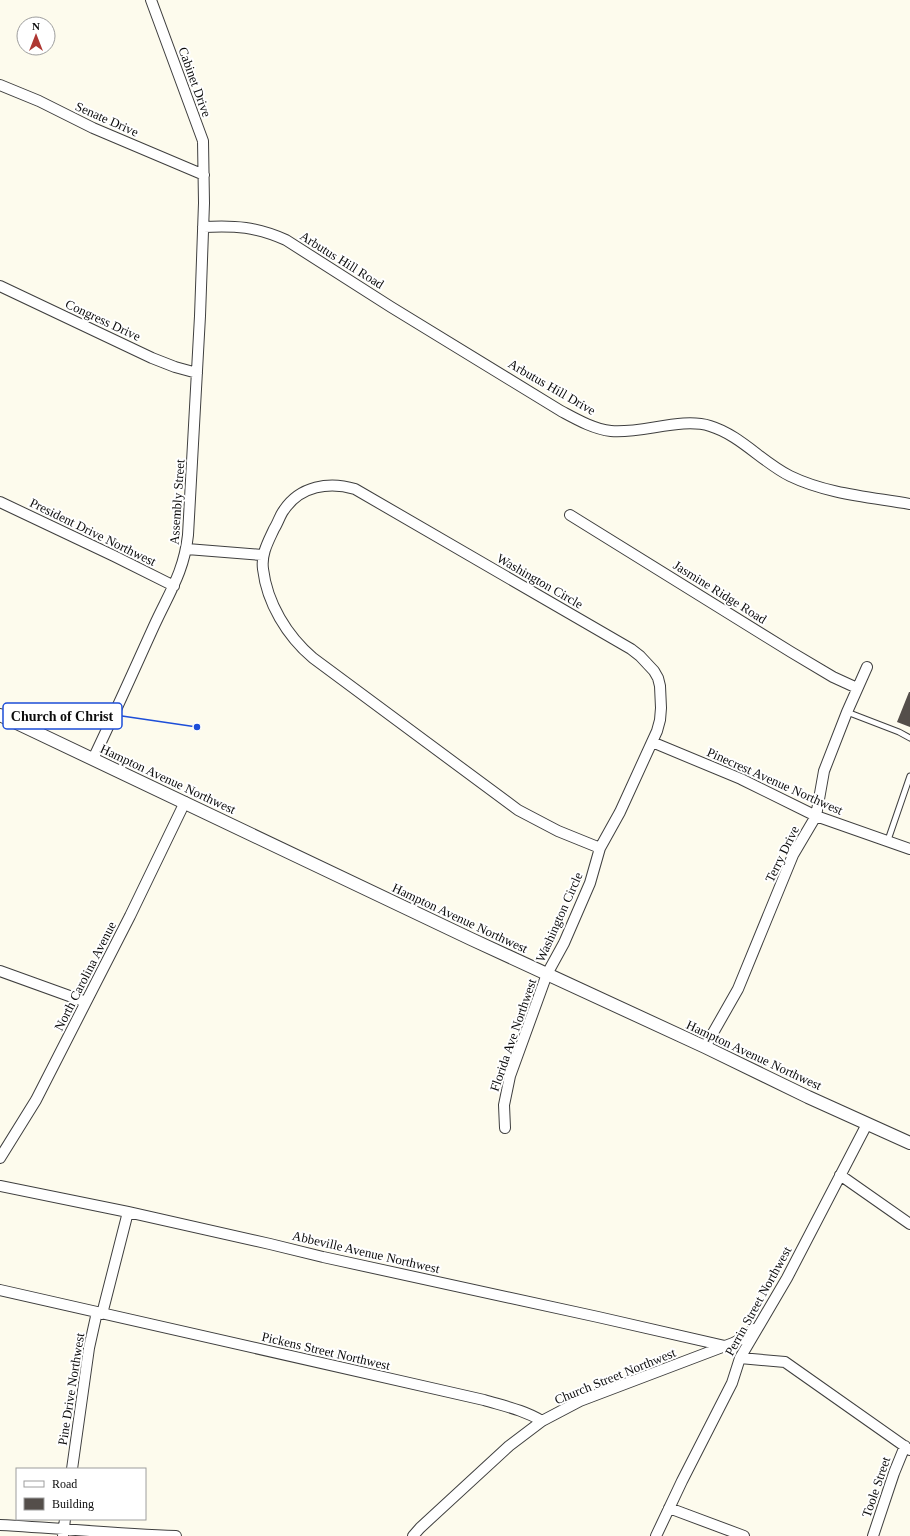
<svg xmlns="http://www.w3.org/2000/svg" width="910" height="1536" font-family="'Times New Roman',serif">
  <style>
    .building { fill: #544e4a }
    .lines { fill: none; stroke-linecap: round; stroke-linejoin: round }
    .service-casing { stroke: #3f3f3f; stroke-width: 7 }
    .minor-casing { stroke: #3f3f3f; stroke-width: 12 }
    .tertiary-casing { stroke: #3f3f3f; stroke-width: 14 }
    .service { stroke: #fff; stroke-width: 5 }
    .minor { stroke: #fff; stroke-width: 10 }
    .tertiary { stroke: #fff; stroke-width: 12 }
    .labels { text-anchor: middle; dominant-baseline: central; stroke-width: 4; stroke-linejoin: round; paint-order: stroke }
    .street-label { font-size: 13px; fill: #0c0c0c; stroke: #fff }
    .leader { fill: none; stroke: #1d4ed8; stroke-width: 1.5 }
    .callout-dot { fill: #1d4ed8; stroke: #fff; stroke-width: 1.5 }
    .callout { fill: #fff; stroke: #1d4ed8; stroke-width: 1.5 }
    .callout-label { font-size: 14px; text-anchor: middle; font-weight: bold; fill: #0c0c0c }
  </style>
  <rect width="100%" height="100%" fill="#fdfbed"/>
  <path class="building" d="M909 692H910V727L897 722Z"/>
  <g class="lines">
    <g class="service-casing">
      <path id="service" d="M847 712 899 732 910 738
        M888 840 910 776"/>
    </g>
    <g class="minor-casing">
      <path id="minor" d="M0 85 39 101 93 128 204 175
        M203 227C235 225 257 227 286 240L391 307 561 411C576 419 593 429 611 431 642 434 681 417 710 426 740 435 762 462 790 476 827 494 870 497 910 504
        M0 286 152 358 175 367 197 373
        M0 502 114 556 174 586
        M570 515 791 652 833 677 857 688
        M187 549 262 555
        M652 742 741 779 816 816 910 849
        M93 759C114 715 134 670 154 626 169 593 184 572 188 535L200 316 204 203 203 141 151 0
        M0 971 86 1002
        M705 1047 738 989 793 855 816 816 824 771 847 712 867 667
        M505 1128 504 1105 510 1076 547 974 564 943 590 883 600 848 620 812 657 731 660 720 661 708 660 686 658 678 654 671 640 656 631 649 355 489C329 481 300 486 284 510 280 515 278 523 274 529 268 542 261 554 263 569 267 603 287 636 313 658L518 810 558 831 600 848
        M0 1158 36 1100 86 1002 130 916 185 802
        M840 1175 910 1224
        M0 1186 128 1212 270 1244 323 1257 598 1317 725 1346
        M0 1290 484 1400C504 1406 524 1410 542 1421
        M102 1314 128 1212
        M740 1358 785 1362 910 1450
        M72 1469 89 1348 97 1312
        M669 1508 744 1536
        M0 1525C59 1528 117 1534 176 1536
        M63 1536 65 1519
        M413 1536 420 1528 509 1446 542 1421 580 1401 733 1343 743 1338 754 1329
        M656 1536 682 1481 732 1383 740 1358 787 1278 867 1124
        M873 1536 894 1473 905 1446"/>
    </g>
    <g class="tertiary-casing">
      <path id="tertiary" d="M0 715 471 939 705 1047 808 1097 910 1143"/>
    </g>
    <use href="#service" class="service"/>
    <use href="#minor" class="minor"/>
    <use href="#tertiary" class="tertiary"/>
  </g>
  <g class="labels">
    <g class="street-label">
      <text transform="translate(195 82) rotate(70)">Cabinet Drive</text>
      <text transform="translate(107 119) rotate(24)">Senate Drive</text>
      <text transform="translate(342 260) rotate(32)">Arbutus Hill Road</text>
      <text transform="translate(103 320) rotate(25)">Congress Drive</text>
      <text transform="translate(552 387) rotate(30)">Arbutus Hill Drive</text>
      <text transform="translate(177 502) rotate(-86)">Assembly Street</text>
      <text transform="translate(93 532) rotate(26)">President Drive Northwest</text>
      <text transform="translate(540 581) rotate(30)">Washington Circle</text>
      <text transform="translate(720 592) rotate(32)">Jasmine Ridge Road</text>
      <text transform="translate(168 779) rotate(25)">Hampton Avenue Northwest</text>
      <text transform="translate(775 781) rotate(24)">Pinecrest Avenue Northwest</text>
      <text transform="translate(782 854) rotate(-64)">Terry Drive</text>
      <text transform="translate(559 917) rotate(-66)">Washington Circle</text>
      <text transform="translate(460 918) rotate(25)">Hampton Avenue Northwest</text>
      <text transform="translate(85 976) rotate(-63)">North Carolina Avenue</text>
      <text transform="translate(513 1035) rotate(-71)">Florida Ave Northwest</text>
      <text transform="translate(754 1055) rotate(25)">Hampton Avenue Northwest</text>
      <text transform="translate(366 1252) rotate(13)">Abbeville Avenue Northwest</text>
      <text transform="translate(758 1301) rotate(-61)">Perrin Street Northwest</text>
      <text transform="translate(326 1351) rotate(13)">Pickens Street Northwest</text>
      <text transform="translate(615 1376) rotate(-22)">Church Street Northwest</text>
      <text transform="translate(71 1389) rotate(-81)">Pine Drive Northwest</text>
      <text transform="translate(876 1487) rotate(-71)">Toole Street</text>
    </g>
  </g>
  <path class="leader" d="M197 727L122 716"/>
  <circle class="callout-dot" cx="197" cy="727" r="4"/>
  <rect class="callout" x="3" y="703" width="119" height="26" rx="4"/>
  <g class="callout-label">
    <text x="62" y="721">Church of Christ</text>
  </g>
  <rect x="16" y="1468" width="130" height="52" fill="#ffffff" stroke="#9e9e9e"/>
  <rect x="24" y="1481" width="20" height="6" fill="#ffffff" stroke="#9e9e9e"/>
  <text x="52" y="1488" font-size="12" fill="#0c0c0c">Road</text>
  <rect x="24" y="1498" width="20" height="12" fill="#544e4a" stroke="#9e9e9e"/>
  <text x="52" y="1508" font-size="12" fill="#0c0c0c">Building</text>
  <g transform="translate(36 36)"><circle r="19" fill="#ffffff" stroke="#9e9e9e"/>
  <path d="M0-3L7 15L0 10L-7 15Z" fill="#ae3732"/>
  <text y="-6" font-size="11" font-weight="bold" text-anchor="middle" fill="#0c0c0c">N</text>
  </g>
</svg>
